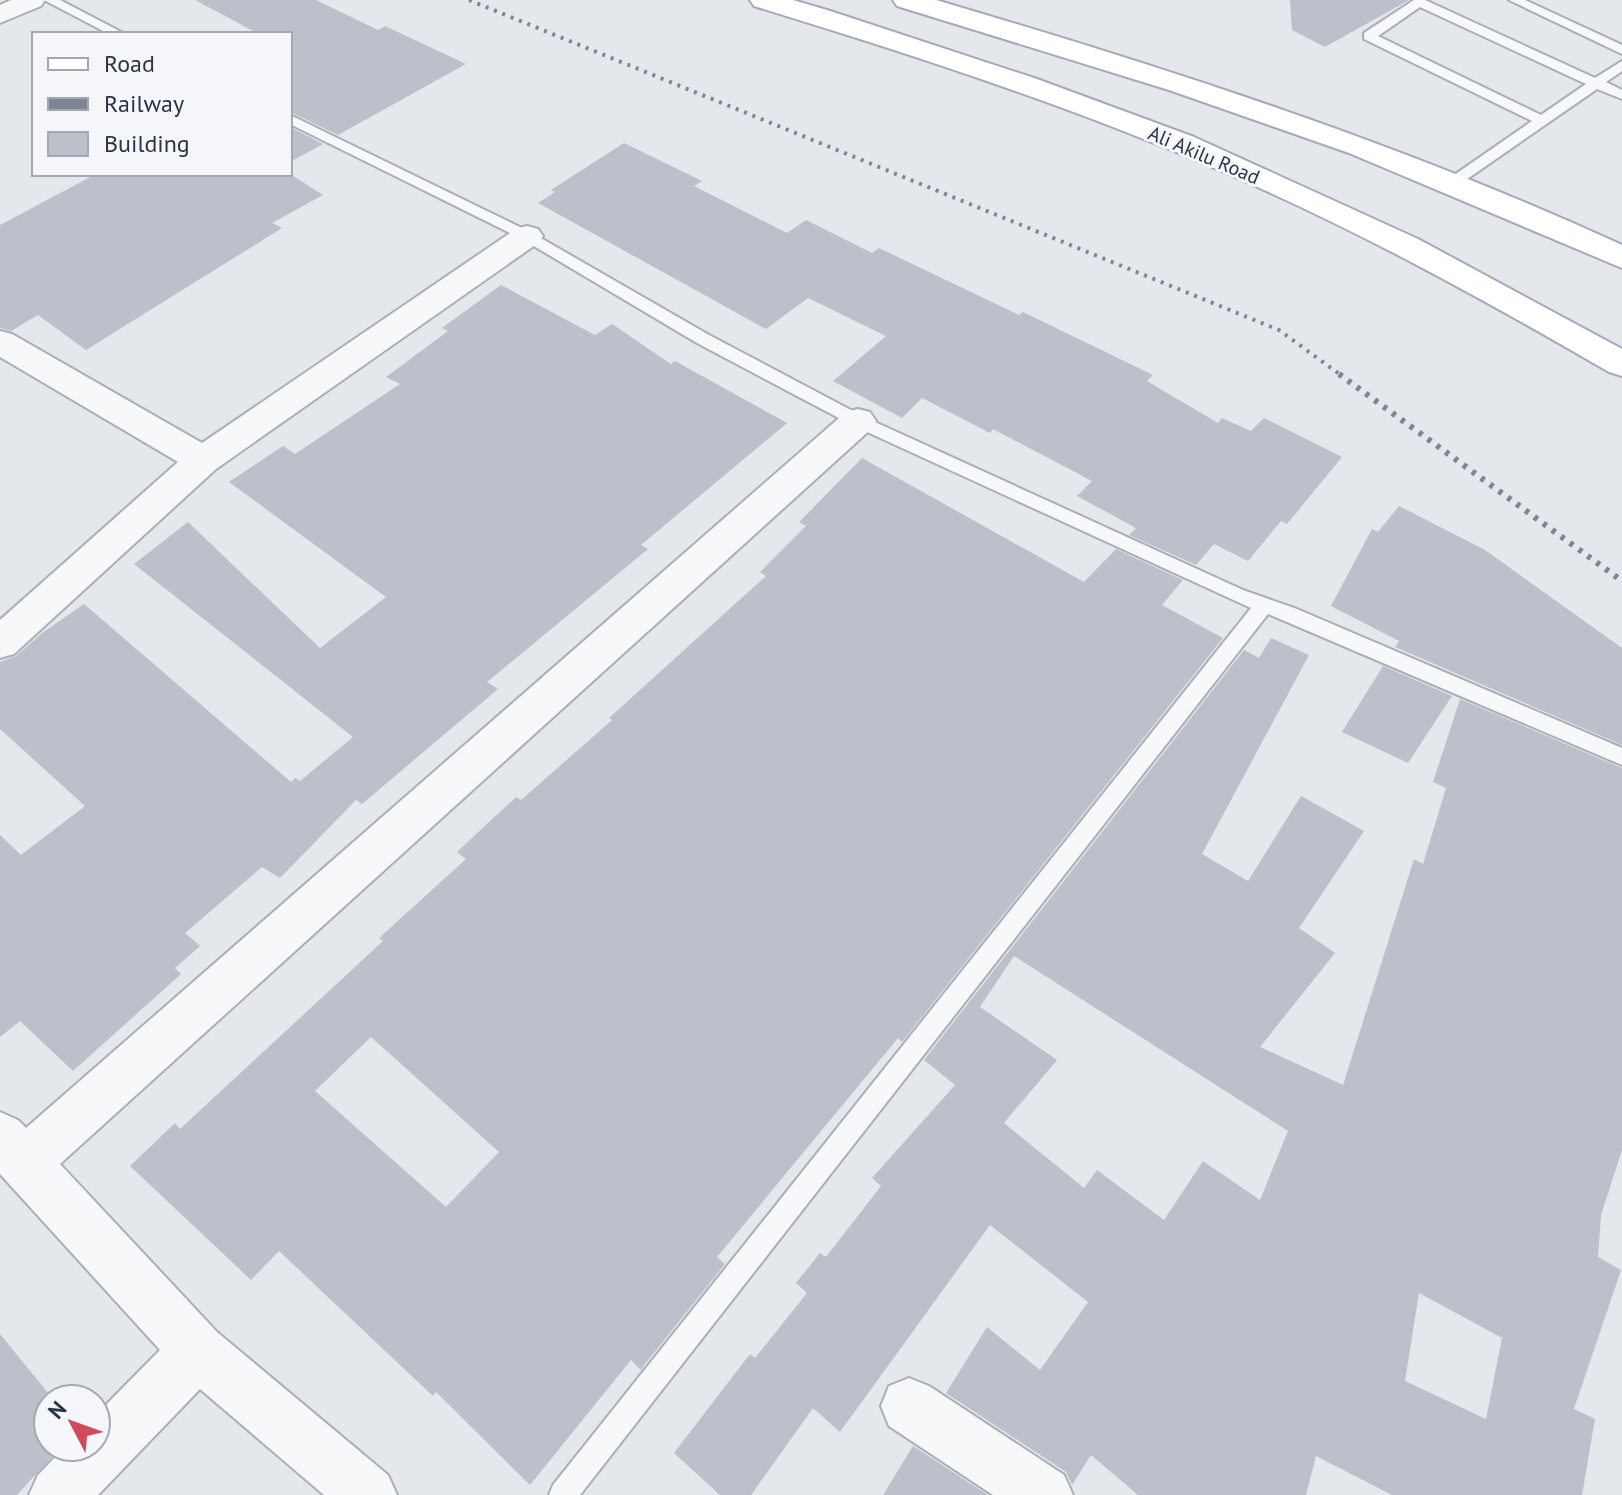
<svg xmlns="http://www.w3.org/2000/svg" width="1622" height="1495" font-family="'PT Sans',sans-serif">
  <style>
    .building { fill: #bbc0ca; fill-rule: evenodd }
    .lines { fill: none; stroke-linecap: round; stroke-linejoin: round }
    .service-casing { stroke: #a9aeb7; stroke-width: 4 }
    .minor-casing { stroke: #a9aeb7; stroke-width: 4 }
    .primary-casing { stroke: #a3abb8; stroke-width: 4 }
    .service { fill: #f7f8fa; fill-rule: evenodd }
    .minor { fill: #f7f8fa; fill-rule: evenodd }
    .primary { fill: #fff; fill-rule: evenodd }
    .rail-far1 { stroke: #7d8696; stroke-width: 4; stroke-dasharray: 3 6; stroke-linecap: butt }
    .rail { stroke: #7d8696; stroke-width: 6; stroke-dasharray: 4 7; stroke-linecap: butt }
    .labels { text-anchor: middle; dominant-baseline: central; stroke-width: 6; stroke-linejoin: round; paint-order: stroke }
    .far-street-label { font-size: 20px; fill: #2b3445; stroke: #f4f6f9 }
  </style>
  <rect width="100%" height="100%" fill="#e4e7ec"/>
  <path class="building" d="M195 0H316L378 30 385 26 466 64 338 135 290 112V34H259Z
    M1290 0H1409L1325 47 1292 30Z
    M290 127 323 144 290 162Z
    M624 143 702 181 694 186 787 233 806 220 872 253 879 248 1019 315 1023 312 1153 375 1147 381 1218 423 1222 418 1251 431 1264 418 1342 457 1287 524 1281 521 1248 561 1214 544 1196 565 1129 535 1136 528 1077 496 1092 481 993 429 990 433 922 398 902 418 833 381 886 336 808 298 766 329 538 203 555 192 551 190Z
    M96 174H290L323 195 272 223 282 228 86 350 38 315 11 331 0 328V225Z
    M501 285 595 335 612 324 671 364 675 361 787 423 641 545 648 549 487 682 498 689 362 804 356 800 280 878 262 867 185 933 200 946 175 968 181 974 73 1071 20 1021 0 1037V835L21 855 85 806 0 729V662L16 656 42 633 84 604 291 782 295 778 300 781 353 737 134 564 188 522 320 648 386 597 229 482 283 446 295 454 400 384 386 377 448 331 442 328Z
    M862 458 1084 582 1116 549 1183 580 1162 605 1223 638 902 1042 898 1038 717 1257 725 1264 645 1364 641 1370 631 1360 530 1485 436 1392 433 1396 279 1251 251 1280 130 1166 175 1123 180 1129 383 941 379 938 466 859 457 852 516 797 521 800 612 720 609 718 766 576 760 572 806 526 799 522ZM371 1037 499 1152 446 1207 315 1091Z
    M1399 506 1485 550 1622 648V745L1395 647 1399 641 1331 606 1372 529 1378 532Z
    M1271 638 1309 655 1202 854 1248 881 1301 796 1364 831 1299 928 1335 953 1260 1047 1343 1085 1414 859 1423 864 1446 788 1433 782 1460 699 1622 768V1150L1601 1215 1598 1257 1621 1270 1574 1409 1595 1419 1582 1495H1392L1316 1456 1306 1495H1138L1091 1455 1072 1485 1066 1472 946 1393 987 1327 1040 1370 1088 1302 990 1225 840 1432 813 1408 751 1495H720L674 1453 750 1354 755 1358 807 1293 796 1283 820 1253 826 1257 881 1186 872 1178 955 1085 924 1060 1244 650 1259 658ZM1014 956 1288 1131 1260 1200 1203 1161 1164 1220 1097 1170 1084 1188 1004 1123 1057 1060 980 1007ZM1419 1293 1502 1338 1486 1419 1405 1381Z
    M1383 666 1452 696 1408 763 1342 732Z
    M0 1334 53 1399H48V1447H61L17 1495H0Z
    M913 1446 988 1495H883Z"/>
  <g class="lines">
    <g class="service-casing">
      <path id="service" d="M44 0H60L125 34H109Z
        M1414 0H1425L1595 78 1622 61V71L1606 82 1622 90V99L1597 89 1457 186H1447V180L1532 121 1364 39V33ZM1420 7 1586 84 1541 115 1378 36Z
        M1509 0H1525L1622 45V54Z
        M290 115 532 233 709 335 864 417 1243 590 1297 609 1622 748V765L1268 614 580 1495H549L553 1485 1251 608 852 425 697 343 522 239 290 124Z"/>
    </g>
    <g class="minor-casing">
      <path id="minor" d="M11 0H45L41 6 0 23V5Z
        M527 226 538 229 543 236 538 243 216 469 14 654 0 658V620L178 462 0 357V331L12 334 202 443 516 229Z
        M858 409 870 412 876 421 870 430 60 1164 217 1332 388 1475 397 1495H324L200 1389 98 1495H29L38 1475 65 1447H96V1415L160 1350 0 1174V1112L18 1120 26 1128 846 412Z
        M909 1378 929 1386 1064 1475 1073 1495H993L889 1426 881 1406 889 1386Z"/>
    </g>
    <g class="primary-casing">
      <path id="primary" d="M750 0H793L827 10 1037 79 1194 137 1418 239 1622 349V376L1609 372C1485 300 1360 231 1228 174 1074 107 914 55 754 6Z
        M893 0H936C1170 69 1400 143 1622 245V268L1349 153 1169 90 897 6Z"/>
    </g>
    <use href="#service" class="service"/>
    <use href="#minor" class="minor"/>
    <use href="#primary" class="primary"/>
    <path class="rail-far1" d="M469 0 1279 330 1342 376"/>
    <path class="rail" d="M1339 374 1622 581"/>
  </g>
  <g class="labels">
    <g class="far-street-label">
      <text transform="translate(1204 155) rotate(23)">Ali Akilu Road</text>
    </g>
  </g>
  <rect x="32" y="32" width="260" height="144" fill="#f4f6f9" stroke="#a4a8b1" stroke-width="2"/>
  <rect x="48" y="58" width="40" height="12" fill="#ffffff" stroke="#a4a8b1" stroke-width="2"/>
  <text x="104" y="72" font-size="24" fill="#2b3445">Road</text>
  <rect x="48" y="98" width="40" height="12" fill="#7d8696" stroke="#a4a8b1" stroke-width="2"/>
  <text x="104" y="112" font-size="24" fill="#2b3445">Railway</text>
  <rect x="48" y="132" width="40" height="24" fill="#bbc0ca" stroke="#a4a8b1" stroke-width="2"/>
  <text x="104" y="152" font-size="24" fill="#2b3445">Building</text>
  <g transform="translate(72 1423) rotate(311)"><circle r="38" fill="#f4f6f9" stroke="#a4a8b1" stroke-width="2"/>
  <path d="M0-6L14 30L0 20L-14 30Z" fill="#d1495b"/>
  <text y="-12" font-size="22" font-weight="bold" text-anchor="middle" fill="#2b3445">N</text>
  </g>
</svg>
